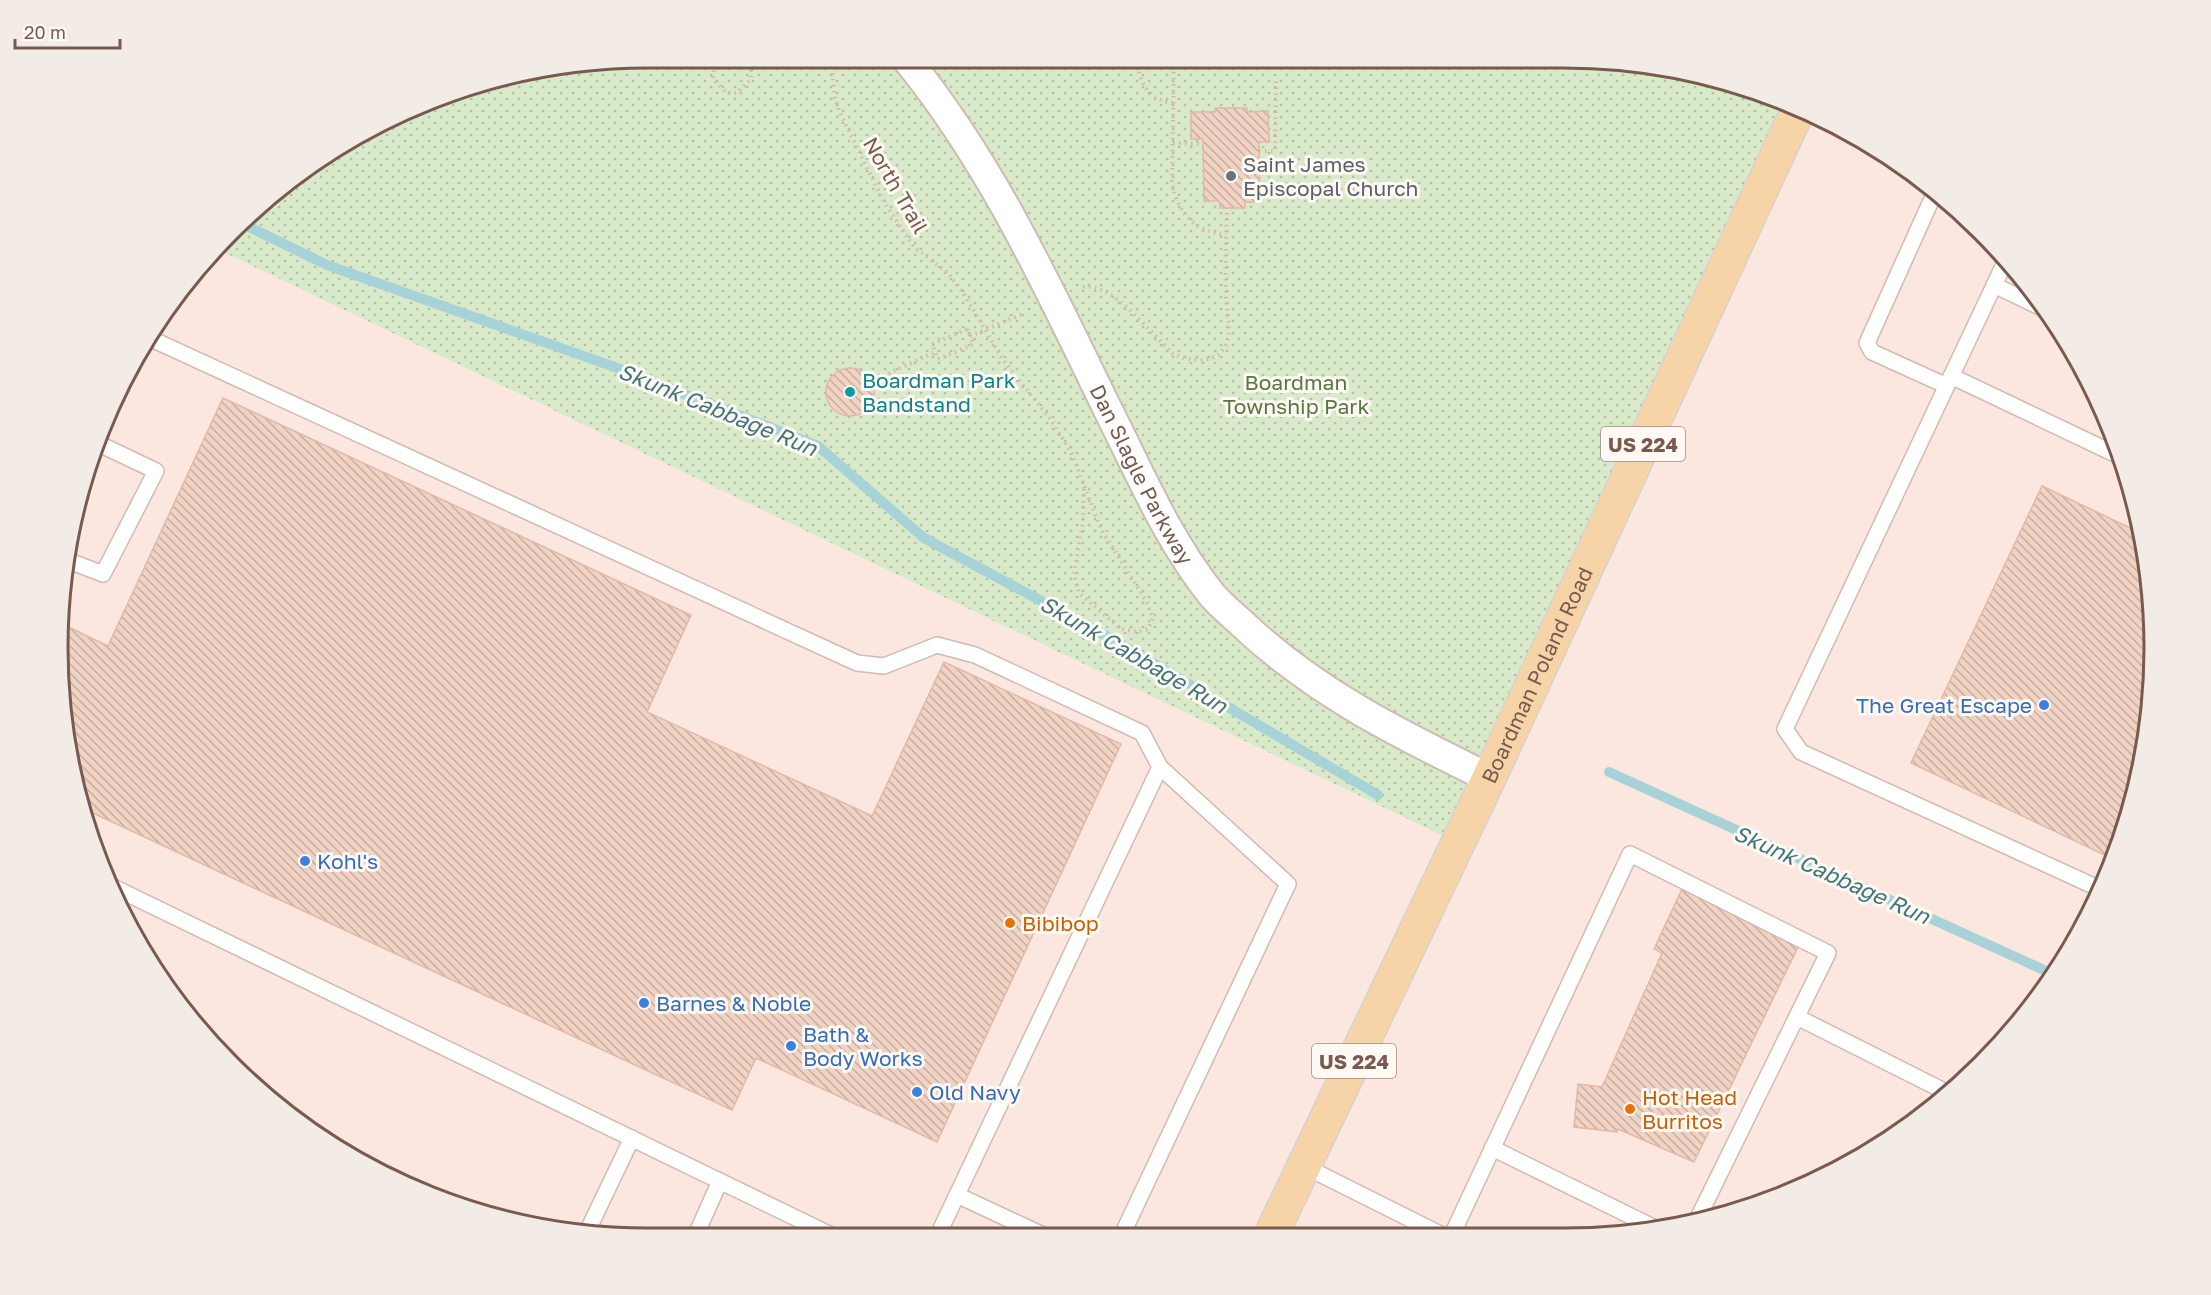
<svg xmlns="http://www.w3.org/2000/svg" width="2211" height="1295" font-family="'Golos Text',sans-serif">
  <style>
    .commercial { fill: #fce7e0 }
    .park { fill: url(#park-dots) }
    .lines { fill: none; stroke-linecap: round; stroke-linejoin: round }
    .stream { stroke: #a7d3d8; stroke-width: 10 }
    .building { fill: url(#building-back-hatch); stroke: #e3b8a5; stroke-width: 1.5 }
    .lane-casing { stroke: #cfbcb1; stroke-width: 18 }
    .street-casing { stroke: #cfbcb1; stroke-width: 32 }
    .primary-casing { stroke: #d9d1ce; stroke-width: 36 }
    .path { stroke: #d7b6a7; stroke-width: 4; stroke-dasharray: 1.5 4.5; stroke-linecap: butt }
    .lane { stroke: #fff; stroke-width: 15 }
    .street { stroke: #fff; stroke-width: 28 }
    .primary { stroke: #f7d4a8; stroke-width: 33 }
    .worship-dot { fill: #6b7280; stroke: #fef9f3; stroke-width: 2 }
    .culture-dot { fill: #0f9aa8; stroke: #fef9f3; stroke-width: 2 }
    .shop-dot { fill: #3f7fe0; stroke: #fef9f3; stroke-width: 2 }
    .food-dot { fill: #e8710a; stroke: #fef9f3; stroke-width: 2 }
    .labels { text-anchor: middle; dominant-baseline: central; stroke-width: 6; stroke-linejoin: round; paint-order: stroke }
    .shield { fill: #fef9f3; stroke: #a08a80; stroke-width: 1.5 }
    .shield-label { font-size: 20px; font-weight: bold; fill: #785a4f }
    .worship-label { font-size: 21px; fill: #5b616d; stroke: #fef9f3; text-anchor: start }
    .street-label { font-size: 21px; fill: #785a4f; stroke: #fef9f3 }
    .culture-label { font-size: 21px; fill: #0d838f; stroke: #fef9f3; text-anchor: start }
    .park-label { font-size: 21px; fill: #577743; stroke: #fef9f3 }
    .shop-label { font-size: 21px; fill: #366cbe; stroke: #fef9f3; text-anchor: start }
    .food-label { font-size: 21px; fill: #c56008; stroke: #fef9f3; text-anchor: start }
    .water-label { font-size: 22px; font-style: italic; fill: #42767c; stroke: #fef9f3 }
    .rim { fill: none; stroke: #785a4f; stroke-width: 3 }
  </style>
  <defs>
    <pattern id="park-dots" width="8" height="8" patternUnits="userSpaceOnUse" patternTransform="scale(1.5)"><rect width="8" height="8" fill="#d9eaca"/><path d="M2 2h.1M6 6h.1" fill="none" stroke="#b5c1a6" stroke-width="1.8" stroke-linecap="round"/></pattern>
    <pattern id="building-back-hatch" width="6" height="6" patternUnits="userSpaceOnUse" patternTransform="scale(1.5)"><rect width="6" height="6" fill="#f1d3c4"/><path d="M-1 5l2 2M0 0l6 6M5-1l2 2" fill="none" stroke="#c8aea2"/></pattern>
  </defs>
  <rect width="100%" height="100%" fill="#fcf5ec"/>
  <path class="commercial" d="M1798 110 1891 156 1981 230 2054 319 2109 421 2143 532 2154 647 2143 762 2109 873 2055 975 1981 1065 1859 1159 1753 1207 1602 1237H609L457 1207 320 1139 203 1037 136 943 102 873 68 763 58 686 62 571 77 494 118 387 157 319 215 248 1458 843Z"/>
  <path class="park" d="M1602 58 1753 88 1798 110 1458 843 215 248C270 181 376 114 458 88 494 77 533 71 570 62Z"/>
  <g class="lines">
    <path class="stream" d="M239 222 327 265 623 370 818 446 924 538 1114 640 1378 795
      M1609 772 2055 975"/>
  </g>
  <path class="building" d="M1215 108H1247V112L1268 111 1269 142H1259L1260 202H1245V208H1220L1219 201H1204L1203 139H1191V112H1215Z
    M826 392a24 24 0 1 1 48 0a24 24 0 1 1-48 0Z
    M223 398 691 615 647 712 872 816 944 662 1121 744 937 1142 756 1058 732 1110 82 808 68 763 58 686 60 623 108 646Z
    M2042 486 2143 534 2154 647 2143 762 2113 859 1911 763Z
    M1682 889 1798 947 1694 1162 1618 1129 1617 1132 1574 1127 1578 1084 1602 1087 1662 953 1654 949Z"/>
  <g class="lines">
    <g class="lane-casing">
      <path id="lane" d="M1935 192 1867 343 1872 352 1947 386
        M2006 260 1785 729 1801 752 2100 889
        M1994 285 2048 311
        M147 337 857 663 884 666 937 645 975 655 1142 733 1160 767
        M1951 376 2119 456
        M64 559 103 574 156 471 97 443
        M107 884 835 1237
        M1797 1017 1946 1092
        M1492 1148 1653 1227
        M1304 1166 1446 1237
        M957 1195 1047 1237
        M587 1232 632 1138
        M695 1237 720 1181
        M937 1237 1160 767 1288 884 1121 1237
        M1451 1237 1630 854 1828 953 1698 1218"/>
    </g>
    <g class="street-casing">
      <g id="street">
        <path id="s1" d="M908 61C993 166 1048 287 1107 408 1139 471 1167 539 1212 595 1223 608 1238 619 1250 631 1323 697 1402 735 1489 778"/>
      </g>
    </g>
    <g class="primary-casing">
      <g id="primary">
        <path id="s2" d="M1270 1237 1489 778 1798 110"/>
      </g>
    </g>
    <path class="path" d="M1137 60C1140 84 1149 101 1174 103
      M1174 60 1172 183C1179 215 1194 231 1226 235
      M743 61 751 70 760 61
      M831 61 835 99 841 115 885 204 914 247 948 273 962 291 1003 360 1051 420 1071 452 1101 529 1148 604 1153 619 1148 629 1138 632 1121 629 1079 593 1074 574 1083 521 1084 486
      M722 62 714 69 713 79 727 93H737L751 79V70
      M1173 143 1203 144
      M1259 151H1275L1276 78
      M1083 287C1111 281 1152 334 1172 353 1189 363 1220 365 1227 342 1232 328 1226 310 1226 296 1225 267 1226 237 1227 208
      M967 329 974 344 938 359 932 344Z
      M970 336 1025 313
      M872 381 935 352"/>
    <use href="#lane" class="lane"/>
    <use href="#street" class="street"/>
    <use href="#primary" class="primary"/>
  </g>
  <circle class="worship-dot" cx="1231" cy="176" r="6"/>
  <circle class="culture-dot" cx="850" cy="392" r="6"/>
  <g class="shop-dot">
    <circle cx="2044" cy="705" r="6"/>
    <circle cx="305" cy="861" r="6"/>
    <circle cx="644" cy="1003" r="6"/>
    <circle cx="791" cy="1046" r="6"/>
    <circle cx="917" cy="1092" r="6"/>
  </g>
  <g class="food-dot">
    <circle cx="1010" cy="923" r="6"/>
    <circle cx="1630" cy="1109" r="6"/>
  </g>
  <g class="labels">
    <g class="shield">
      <rect x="1601" y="427" width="84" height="34" rx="4.5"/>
      <rect x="1312" y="1044" width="84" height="34" rx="4.5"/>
    </g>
    <g class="shield-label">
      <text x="1643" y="444">US 224</text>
      <text x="1354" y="1061">US 224</text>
    </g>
    <g class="worship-label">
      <text x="1243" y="164">Saint James<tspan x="1243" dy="24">Episcopal Church</tspan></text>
    </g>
    <g class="street-label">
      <text transform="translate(896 185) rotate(60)">North Trail</text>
      <text stroke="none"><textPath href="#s1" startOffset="476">Dan Slagle Parkway</textPath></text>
      <text stroke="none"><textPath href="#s2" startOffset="622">Boardman Poland Road</textPath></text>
    </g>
    <g class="culture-label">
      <text x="862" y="380">Boardman Park<tspan x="862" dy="24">Bandstand</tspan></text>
    </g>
    <g class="park-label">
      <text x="1296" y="382">Boardman<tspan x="1296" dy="24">Township Park</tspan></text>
    </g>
    <g class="shop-label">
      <text x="2032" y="705" text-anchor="end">The Great Escape</text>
      <text x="317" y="861">Kohl's</text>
      <text x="656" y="1003">Barnes &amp; Noble</text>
      <text x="803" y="1034">Bath &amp;<tspan x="803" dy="24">Body Works</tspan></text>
      <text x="929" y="1092">Old Navy</text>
    </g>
    <g class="food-label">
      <text x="1022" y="923">Bibibop</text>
      <text x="1642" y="1097">Hot Head<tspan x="1642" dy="24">Burritos</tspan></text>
    </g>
    <g class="water-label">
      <text transform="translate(718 409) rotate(22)">Skunk Cabbage Run</text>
      <text transform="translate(1134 654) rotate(30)">Skunk Cabbage Run</text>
      <text transform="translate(1832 874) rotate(24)">Skunk Cabbage Run</text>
    </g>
  </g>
  <path d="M0 0H2211V1295H0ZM648 68H1564A580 580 0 0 1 2144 648V648A580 580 0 0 1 1564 1228H648A580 580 0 0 1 68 648V648A580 580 0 0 1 648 68Z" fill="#f3ece6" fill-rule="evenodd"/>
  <path class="rim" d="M648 68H1564A580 580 0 0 1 2144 648V648A580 580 0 0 1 1564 1228H648A580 580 0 0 1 68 648V648A580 580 0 0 1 648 68Z"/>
  <path d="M15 39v9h105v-9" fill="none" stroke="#785a4f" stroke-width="3"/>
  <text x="24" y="39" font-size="18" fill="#785a4f" stroke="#fef9f3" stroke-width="4.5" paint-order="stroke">20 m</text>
</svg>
